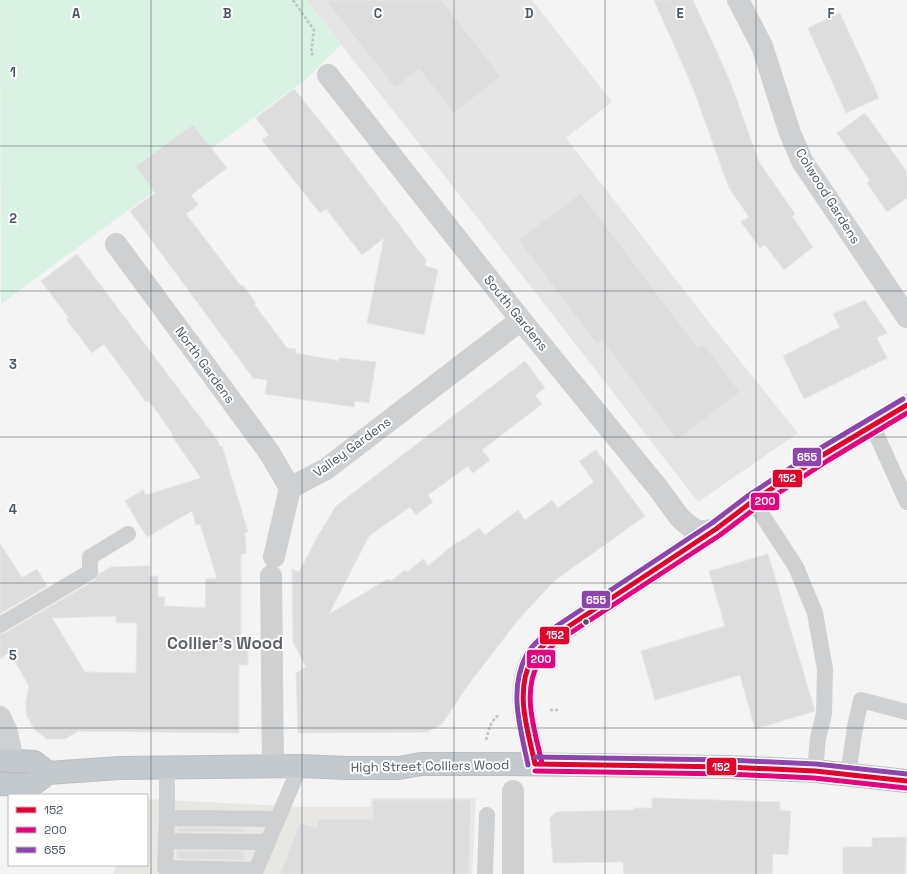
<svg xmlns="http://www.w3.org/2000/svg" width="907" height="874" font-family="'Space Grotesk',sans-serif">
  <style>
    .commercial { fill: #e8e7e3 }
    .education { fill: #e6e5e6 }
    .green { fill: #d9f2e3 }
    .building { fill: #ddddde; stroke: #e5e6e7; fill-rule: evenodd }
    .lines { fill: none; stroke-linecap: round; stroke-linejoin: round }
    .trunk-casing { stroke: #b9bec3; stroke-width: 24 }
    .path { stroke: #bcc7c4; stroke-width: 2.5; stroke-dasharray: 3 2; stroke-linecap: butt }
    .service { stroke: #ced0d2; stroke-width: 16 }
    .pedestrian { stroke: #ced0d2; stroke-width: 22 }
    .minor { stroke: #ced0d2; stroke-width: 22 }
    .trunk { stroke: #c4c9cd; stroke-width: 22 }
    .bus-1-casing { stroke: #fff; stroke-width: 8 }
    .bus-2-casing { stroke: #fff; stroke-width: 8 }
    .bus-3-casing { stroke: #fff; stroke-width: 8 }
    .bus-1 { stroke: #e4002b; stroke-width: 5 }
    .bus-2 { stroke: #e5007d; stroke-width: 5 }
    .bus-3 { stroke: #8e44ad; stroke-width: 5 }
    .grid { fill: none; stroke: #4a5661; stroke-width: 1; stroke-opacity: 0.55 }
    .bus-dot { fill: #4a5661; stroke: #fff; stroke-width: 1.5 }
    .labels { text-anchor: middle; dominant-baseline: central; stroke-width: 4; stroke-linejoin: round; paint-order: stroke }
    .street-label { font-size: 13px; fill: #4a5661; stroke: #fff }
    .district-label { font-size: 17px; font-weight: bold; fill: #5f6368; stroke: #fff }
    .grid-label { font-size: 13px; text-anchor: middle; font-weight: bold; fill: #4a5661; stroke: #fff; stroke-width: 4; stroke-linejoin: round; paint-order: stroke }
    .line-badge { stroke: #fff; stroke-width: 1.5 }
    .badge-label { font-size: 11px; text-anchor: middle; font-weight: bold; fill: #fff }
  </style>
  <rect width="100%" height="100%" fill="#f4f4f4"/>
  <path class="commercial" d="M371 798H476L472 874H113L116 865H147V799L303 807H371Z"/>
  <path class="education" d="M306 0H532L612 102 566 138 704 316 798 433 698 502 476 216Z"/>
  <path class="green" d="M0 0H306L341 45 306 79 1 304Z"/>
  <path class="building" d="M325 0H441L501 76 454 113 419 69 395 88Z
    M654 0H693L730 81 759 162 795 214 792 216 813 247 784 270 765 245 760 248 741 222 749 217 729 188 693 88Z
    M840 13 879 98 846 113 808 28Z
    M294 89 333 137 426 260 425 266 438 270 424 335 367 323 384 238 362 255 326 209 320 213 262 140 269 135 256 118Z
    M865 113 907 172V198L887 212 867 183 870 181 837 133Z
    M193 125 227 168 191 195 198 205 186 214 241 286 243 285 256 303 254 304 287 348 296 349 295 353 339 361 340 358 376 362 369 403 355 401 354 407 265 394 267 380 253 378 130 211 155 193 136 166Z
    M581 193 698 348 704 344 740 392 677 440 602 340 597 345 518 240Z
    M77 254 218 441 220 447 222 446 248 532 245 533 246 553 241 555V638L248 639V665H239V733L78 731 65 739H47L35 730 27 716 26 703 29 686 10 652 0 659V634L5 633 95 580 99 574 111 567 150 566V576H158V597H165L164 606 205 608 206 579 217 578 200 524 196 525 192 511 147 537 125 501 143 490 146 495 201 478 172 436 173 435 161 417 148 400 146 402 104 344 92 353 66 319 69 318 41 281ZM116 616V623H137L136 673 85 672 52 618Z
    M865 300 887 333 877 338 887 358 804 399 783 356 840 327 833 314Z
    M525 361 545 388 535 395 542 404 482 450 490 460 473 473 468 466 428 495 433 502 416 515 410 507 369 536 329 614 388 579 391 581 405 570 407 572 423 559 428 566 457 542 458 543 479 528 485 535 518 510 525 520 552 500 558 508 594 482 579 461 596 450 645 516 554 581 518 620 468 685 442 724 427 732 298 733 296 673 306 667 293 642 292 569 299 572 319 534 336 506Z
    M0 543 22 578 37 569 47 586 0 614Z
    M768 554 815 711 755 729 740 675 655 700 641 651 725 626 709 571Z
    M652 798 780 802V810L791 811 788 855 773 854 772 874H624L623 862 553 863 550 818 556 812 634 810V808H652Z
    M373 800H471L469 874H280L300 823 318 828V819H373Z
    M177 828H244V832H177Z
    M906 837 905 874H843V847H872V838Z
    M177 851H244V860L177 859Z"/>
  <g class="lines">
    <g class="trunk-casing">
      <path id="trunk" d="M0 760 34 762 48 773
        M0 784 32 785 48 773 119 768 300 766 347 768H399L421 764H504L728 767 815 771 907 781"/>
    </g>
    <path class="path" d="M293 0 314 30 311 53 313 55
      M550 710H558
      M486 740C489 730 490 721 499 715"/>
    <path class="service" d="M872 425 907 502
      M753 501 796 567 815 613 825 669 824 714 818 738 815 771
      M0 625 90 572V557L128 534
      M167 767V818L165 868 256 870 300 766
      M848 774 855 727 861 700 907 712
      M167 818 277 819
      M166 841 267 842
      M485 874 487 815"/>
    <path class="pedestrian" d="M513 791V874"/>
    <path class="minor" d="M738 0 762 46 790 133 802 161 907 317
      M328 75 521 320 658 488 680 518 688 525 697 531H706L716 529
      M116 244 269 452 290 488
      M274 557 290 488 326 469 521 320
      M271 576 273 766
      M0 717 7 732 13 761
      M535 764C529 731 514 691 532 659 537 651 544 645 551 638L716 529 753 501 823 455 907 405"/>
    <use href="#trunk" class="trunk"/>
    <g class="bus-1-casing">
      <path id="bus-1" d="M535 764C528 731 514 691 532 659 537 651 545 644 551 638L716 529 753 501 823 455 907 405
        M535 764 728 767 815 771 907 781"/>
    </g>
    <g class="bus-2-casing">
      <path id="bus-2" d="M542 763C535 731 521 692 539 662 543 655 550 649 555 643L720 535 757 507 827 461 907 413
        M535 771 728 774 814 778 906 788"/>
    </g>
    <g class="bus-3-casing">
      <path id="bus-3" d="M535 757 728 760 816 764 907 774
        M528 765C521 730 508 691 526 656 530 647 539 640 546 633L712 523 749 495 819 449 903 399"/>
    </g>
    <use href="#bus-1" class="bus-1"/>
    <use href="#bus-2" class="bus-2"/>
    <use href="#bus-3" class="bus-3"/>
  </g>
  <path class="grid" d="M151 0V874M302 0V874M454 0V874M605 0V874M756 0V874M0 146H907M0 291H907M0 437H907M0 583H907M0 728H907"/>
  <circle class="bus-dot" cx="586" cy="622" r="3.5"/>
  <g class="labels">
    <g class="street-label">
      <text transform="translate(828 196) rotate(58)">Colwood Gardens</text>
      <text transform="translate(516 313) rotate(51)">South Gardens</text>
      <text transform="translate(205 365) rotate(54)">North Gardens</text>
      <text transform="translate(352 447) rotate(-36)">Valley Gardens</text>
      <text transform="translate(430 766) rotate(-1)">High Street Colliers Wood</text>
    </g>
    <g class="district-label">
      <text x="225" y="643">Collier's Wood</text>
    </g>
  </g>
  <g class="grid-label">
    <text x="76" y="18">A</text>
    <text x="227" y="18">B</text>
    <text x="378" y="18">C</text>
    <text x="529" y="18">D</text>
    <text x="680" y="18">E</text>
    <text x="831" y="18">F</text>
    <text x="13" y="77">1</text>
    <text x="13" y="223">2</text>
    <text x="13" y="369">3</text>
    <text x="13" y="514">4</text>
    <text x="13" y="660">5</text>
  </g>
  <g class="line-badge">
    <rect x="792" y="447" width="30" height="20" rx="4" fill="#8e44ad"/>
    <rect x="772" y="469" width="31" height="19" rx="4" fill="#e4002b"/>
    <rect x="750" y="492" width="30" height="19" rx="4" fill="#e5007d"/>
    <rect x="581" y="590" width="30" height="19" rx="4" fill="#8e44ad"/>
    <rect x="539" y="626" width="31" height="19" rx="4" fill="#e4002b"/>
    <rect x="526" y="649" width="30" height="20" rx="4" fill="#e5007d"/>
    <rect x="706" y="757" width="31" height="19" rx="4" fill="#e4002b"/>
  </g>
  <g class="badge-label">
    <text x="807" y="461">655</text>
    <text x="787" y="482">152</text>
    <text x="765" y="505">200</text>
    <text x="596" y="604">655</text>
    <text x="555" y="639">152</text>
    <text x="541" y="663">200</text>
    <text x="721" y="771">152</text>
  </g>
  <rect x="8" y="794" width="140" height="72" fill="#ffffff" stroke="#b7bbc0"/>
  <rect x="16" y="807" width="20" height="6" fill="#e4002b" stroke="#b7bbc0"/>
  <text x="44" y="814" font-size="12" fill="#4a5661">152</text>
  <rect x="16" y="827" width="20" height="6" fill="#e5007d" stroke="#b7bbc0"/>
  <text x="44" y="834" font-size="12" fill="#4a5661">200</text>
  <rect x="16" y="847" width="20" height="6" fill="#8e44ad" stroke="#b7bbc0"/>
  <text x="44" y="854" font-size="12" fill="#4a5661">655</text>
</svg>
